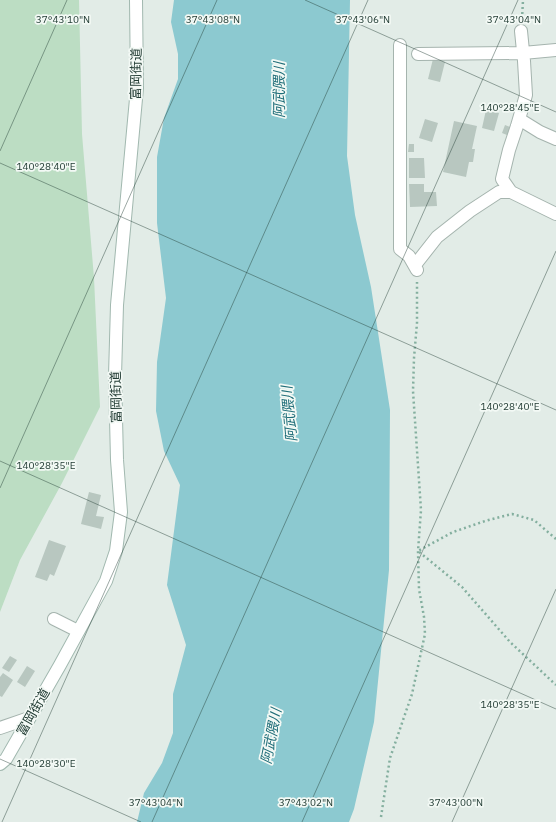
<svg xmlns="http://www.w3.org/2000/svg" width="556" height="822" font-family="'IBM Plex Sans','Noto Sans JP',sans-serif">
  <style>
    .green { fill: #bcddc3 }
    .water { fill: #8cc9d0 }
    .building { fill: #b8c7c0 }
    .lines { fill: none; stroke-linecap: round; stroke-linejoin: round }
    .street-casing { stroke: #a5b4ae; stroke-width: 14 }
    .secondary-casing { stroke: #a1b8af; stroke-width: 14 }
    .path { stroke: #84af9f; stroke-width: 2.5; stroke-dasharray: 2 3; stroke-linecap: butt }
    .street { stroke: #fff; stroke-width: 12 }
    .secondary { stroke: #fff; stroke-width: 12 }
    .ticks { fill: none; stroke: #233d35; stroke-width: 1; stroke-opacity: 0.45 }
    .labels { text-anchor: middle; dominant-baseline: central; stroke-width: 3.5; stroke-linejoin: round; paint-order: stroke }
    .street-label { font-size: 13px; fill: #233d35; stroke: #f3f9f5 }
    .water-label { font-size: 14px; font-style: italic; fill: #1e6d78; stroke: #f3f9f5 }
    .ticks-label { font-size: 10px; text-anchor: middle; fill: #233d35; stroke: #f3f9f5; stroke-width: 3.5; stroke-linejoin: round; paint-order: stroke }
  </style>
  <rect width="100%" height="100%" fill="#e2ece7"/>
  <path class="green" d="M0 0H79L82 134 94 278 100 407 62 483 20 560 0 612Z"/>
  <path class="water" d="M174 0H350L347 156 355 215 371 287 390 410 389 570 374 722 354 809 349 822H137L144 793 162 763 173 733V694L186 645 167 585 180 485 164 451 156 411 157 362 166 298 157 223V157L164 118 178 79V54L171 22Z"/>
  <path class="building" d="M433 59 445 62 440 82 428 79Z
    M486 110 499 113 494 131 482 128Z
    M425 119 438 123 432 142 419 138Z
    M454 121 477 126 472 149H475L473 162H469L466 177 443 172Z
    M505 125 510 127 507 135 502 133Z
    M409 144H414V152H408Z
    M409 158H424L425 178H409Z
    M409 184H424V192H436L437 206 410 207Z
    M89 492 101 495 96 516 104 517 101 529 81 524Z
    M49 540 66 546 54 576 50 574 47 581 35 577Z
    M10 656 17 660 9 672 2 668Z
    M27 666 35 671 25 687 17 682Z
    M3 673 13 680 2 697 0 696V677Z"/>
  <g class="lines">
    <g class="street-casing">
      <path id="street" d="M400 45V249L409 256 417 270
        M418 54 523 53 556 50
        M519 119 540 132 556 139
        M511 192 502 179 509 150 517 126 526 95 524 61 521 31
        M415 265 437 237 470 211 499 192H511L556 214
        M54 619 78 631
        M0 728 29 718"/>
    </g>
    <g class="secondary-casing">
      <path id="secondary" d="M0 764 6 759 60 665 106 581 116 551 121 512 117 460 115 376 117 305 137 88 136 0"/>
    </g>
    <path class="path" d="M522 19 523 0
      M556 539 534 520 512 514 485 521 453 532 418 551 462 587 510 642 556 685
      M381 817 390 758 412 694 425 634 424 617 419 589 418 551 421 510 413 391 414 358 417 323V282"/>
    <use href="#street" class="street"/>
    <use href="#secondary" class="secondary"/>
  </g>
  <path class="ticks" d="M305 0 556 112M0 151 67 0M0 163 556 410M0 461 556 709M0 488 217 0M0 759 141 822M2 822 368 0M152 822 518 0M302 822 556 251M452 822 556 589"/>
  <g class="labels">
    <g class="street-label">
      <text transform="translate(136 74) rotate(-89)">富岡街道</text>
      <text transform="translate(116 397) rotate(-91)">富岡街道</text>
      <text transform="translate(33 712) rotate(-60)">富岡街道</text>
    </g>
    <g class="water-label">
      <text transform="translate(279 90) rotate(-90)">阿武隈川</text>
      <text transform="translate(289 414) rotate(-95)">阿武隈川</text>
      <text transform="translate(271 736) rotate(-79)">阿武隈川</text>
    </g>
  </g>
  <g class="ticks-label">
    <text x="63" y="23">37°43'10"N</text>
    <text x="363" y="23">37°43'06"N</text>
    <text x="514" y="23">37°43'04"N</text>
    <text x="213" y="23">37°43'08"N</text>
    <text x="510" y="111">140°28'45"E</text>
    <text x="46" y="170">140°28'40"E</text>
    <text x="510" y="410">140°28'40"E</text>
    <text x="46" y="469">140°28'35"E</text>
    <text x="510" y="708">140°28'35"E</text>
    <text x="46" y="767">140°28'30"E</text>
    <text x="156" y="806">37°43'04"N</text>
    <text x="306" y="806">37°43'02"N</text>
    <text x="456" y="806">37°43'00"N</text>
  </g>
</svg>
